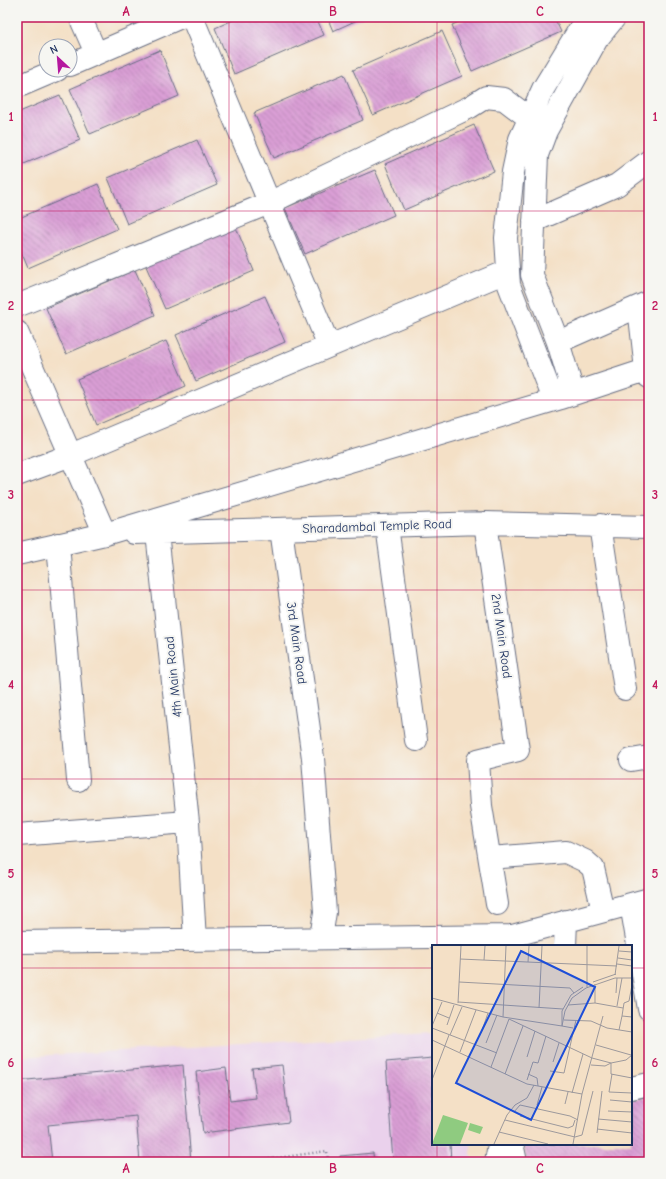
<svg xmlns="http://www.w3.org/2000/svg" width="666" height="1179" font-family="'Comic Neue',sans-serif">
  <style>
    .built { fill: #ead1ec }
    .building { fill: url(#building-back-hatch) }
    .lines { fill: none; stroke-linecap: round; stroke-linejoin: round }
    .minor-casing { stroke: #676d82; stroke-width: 24 }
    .path { stroke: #676d82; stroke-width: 2.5; stroke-dasharray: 1 3; stroke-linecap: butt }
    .minor { stroke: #fff; stroke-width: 22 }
    .grid { fill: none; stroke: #c2185b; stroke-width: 1; stroke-opacity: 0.55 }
    .labels { text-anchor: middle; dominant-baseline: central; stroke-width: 4; stroke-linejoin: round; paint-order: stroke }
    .street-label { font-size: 13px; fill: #1b2f5e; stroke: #f6f6f2 }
    .inset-road { fill: none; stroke: #9d999c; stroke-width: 1 }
    .view { fill: #1d4ed8; fill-opacity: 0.15; stroke: #1d4ed8; stroke-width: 2 }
    .inset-edge { fill: none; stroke: #1b2f5e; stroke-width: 2 }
    .neatline { fill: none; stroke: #c2185b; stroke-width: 1.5 }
    .grid-label { font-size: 13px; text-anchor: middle; font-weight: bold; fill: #c2185b }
  </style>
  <defs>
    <pattern id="building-back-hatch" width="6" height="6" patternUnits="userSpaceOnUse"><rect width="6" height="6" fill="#da9fd5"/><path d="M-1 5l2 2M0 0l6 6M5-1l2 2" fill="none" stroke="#b082b0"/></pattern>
  </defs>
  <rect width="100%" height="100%" fill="#f6f6f2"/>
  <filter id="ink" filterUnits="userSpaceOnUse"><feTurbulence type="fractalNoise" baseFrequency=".025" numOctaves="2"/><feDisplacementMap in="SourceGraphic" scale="8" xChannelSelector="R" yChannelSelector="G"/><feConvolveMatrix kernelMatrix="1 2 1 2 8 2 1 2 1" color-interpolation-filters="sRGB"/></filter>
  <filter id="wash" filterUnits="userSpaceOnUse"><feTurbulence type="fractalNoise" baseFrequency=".012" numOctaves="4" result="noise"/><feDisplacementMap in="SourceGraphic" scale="16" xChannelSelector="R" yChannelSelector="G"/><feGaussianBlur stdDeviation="0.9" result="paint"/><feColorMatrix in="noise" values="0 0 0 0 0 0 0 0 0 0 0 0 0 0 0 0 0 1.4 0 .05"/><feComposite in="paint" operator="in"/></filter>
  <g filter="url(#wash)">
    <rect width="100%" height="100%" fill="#f4e0c6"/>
    <path class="built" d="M433 1033V1144H471V1162H17V1057Z"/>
    <g id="blocks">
      <path class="building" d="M240 17H316L324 35 234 74 215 28Z
        M327 17H364L333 31Z
        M471 17H554L561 32 472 71 452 25Z
        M442 31 462 76 373 115 353 70Z
        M160 50 179 96 90 134 70 89Z
        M344 74 363 120 274 158 254 113Z
        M60 95 80 140 17 167V113Z
        M474 125 494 171 404 210 385 164Z
        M197 140 217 185 127 224 108 178Z
        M375 170 394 215 305 254 285 208Z
        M98 184 117 229 28 268 17 242V219Z
        M235 225 254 271 165 309 145 264Z
        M135 270 155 315 66 354 46 308Z
        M265 296 285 342 196 381 176 335Z
        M166 341 186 386 96 425 77 379Z
        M433 1058V1144H450L451 1162H393L386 1062Z
        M183 1065 191 1162H140L136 1116 48 1125 52 1162H22L17 1102V1081Z
        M282 1065 289 1122 203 1133 196 1072 226 1068 230 1101 256 1098 252 1068Z
        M649 1096V1162H526L524 1144H631V1100Z
        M373 1153 374 1162H340V1156Z"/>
    </g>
  </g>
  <g filter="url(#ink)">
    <use href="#blocks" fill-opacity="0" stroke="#676d82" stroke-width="1"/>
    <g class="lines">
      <g class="minor-casing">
        <path id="minor" d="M80 17 96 53
          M192 17 329 346
          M587 17 543 89 520 139 513 172 506 238 509 285 549 389 561 398 646 370
          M70 65 181 17
          M17 87 57 70
          M534 221 617 185 649 161
          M17 306 269 203 470 107 486 97 504 99 529 118
          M639 307 646 370 649 377
          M17 332 105 534
          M558 342 649 302
          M17 475 71 455 508 271
          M485 523 518 750 478 760 481 806 497 904
          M600 525 625 689
          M387 526 416 740
          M281 529 313 758 325 912 321 938
          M134 533 485 523 649 527
          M157 533 188 822 195 940
          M58 544 78 780
          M17 554 105 534 561 398 570 382 558 342 532 275 537 155 546 131 597 39 615 17
          M631 760 649 757
          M17 835 188 822
          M490 858 566 852 585 861 593 868 603 911
          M631 904 649 1009
          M17 942 512 936 649 899
          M565 946 566 921
          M631 1088 649 1084
          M514 1144 513 1148 516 1162
          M496 1162 499 1144"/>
      </g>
      <path class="path" d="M249 1162 327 1151 328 1162"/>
      <use href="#minor" class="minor"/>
    </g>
  </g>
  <path class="grid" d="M229 17V1162M437 17V946M17 211H649M17 400H649M17 590H649M17 779H649M17 968H433M631 968H649M437 1144V1162"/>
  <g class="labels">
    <g class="street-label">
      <text transform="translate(377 526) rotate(-2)">Sharadambal Temple Road</text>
      <text transform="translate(502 636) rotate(82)">2nd Main Road</text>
      <text transform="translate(297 643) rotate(82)">3rd Main Road</text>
      <text transform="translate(173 677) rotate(-96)">4th Main Road</text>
    </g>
  </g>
  <g transform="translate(432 945)">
    <rect width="200" height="200" fill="#f4e0c6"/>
    <path d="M11 170 36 178 28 199H0Z" fill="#8fcb80"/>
    <path d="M38 178 51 182 48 189 36 185Z" fill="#8fcb80"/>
    <path class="inset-road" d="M187 6 200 7M186 13 200 15M28 14 185 21M52 15 53 1M96 17 97 1M185 19 200 21M183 30 187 1M27 37 138 43 142 48M161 37 184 29M200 40 197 56 192 58 190 71 200 72M155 42V1M184 48 185 33M0 53 71 72 130 81 133 66 140 53 154 43 183 33H200M26 57 131 64M26 58 29 1M163 58V39M136 60 163 58 191 63M185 61 190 33M107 63 110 1M5 68 17 73M71 72 74 1M77 74 160 113 179 118 194 115 200 110M132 75 159 76 175 83 200 87M15 80 22 60M0 81 10 57M0 83 65 108M141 83 130 81V66L139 50 151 42M187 85 190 71M49 88 56 68M18 90 30 62M0 95 95 139 150 149M54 98 65 70M164 100 199 110M28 107 44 65M95 112 103 86M121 117 127 98M179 118V129L200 133M159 120 173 121 179 118M59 122 77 74M118 126 132 128 144 75M73 129 91 81M96 129 105 133 106 141M180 129 177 147 200 148M0 135 17 90M95 135 101 117 106 118 114 91M140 148 151 109M178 155 200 157M133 159 136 147M105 160 110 142M176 166 200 167M82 167 88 160 138 171 146 175M88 171 136 183 141 181 143 175M166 174 200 177M73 175 143 192 150 190 161 146M165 184 200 188M67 187 116 199M165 188 170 146M62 199 75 170 83 160 95 153 102 140M141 199 150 149 171 71"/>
    <path class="view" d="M89 6 163 42 99 175 24 138Z"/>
    <rect width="200" height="200" class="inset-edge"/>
  </g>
  <rect width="666" height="1179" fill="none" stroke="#f6f6f2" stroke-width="44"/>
  <g transform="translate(58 58) rotate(334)"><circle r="19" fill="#f6f6f2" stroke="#9ea6b7"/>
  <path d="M0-3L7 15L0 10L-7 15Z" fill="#b5179e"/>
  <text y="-6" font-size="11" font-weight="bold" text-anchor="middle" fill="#1b2f5e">N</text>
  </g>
  <rect x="22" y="22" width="622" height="1135" class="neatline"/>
  <g class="grid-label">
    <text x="126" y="16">A</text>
    <text x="333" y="16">B</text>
    <text x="540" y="16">C</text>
    <text x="11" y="121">1</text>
    <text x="655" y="121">1</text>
    <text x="11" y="310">2</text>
    <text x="655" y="310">2</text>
    <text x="11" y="499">3</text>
    <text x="655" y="499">3</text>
    <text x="11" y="689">4</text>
    <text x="655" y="689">4</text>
    <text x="11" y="878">5</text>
    <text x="655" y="878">5</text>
    <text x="11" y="1067">6</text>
    <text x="655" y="1067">6</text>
    <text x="126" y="1173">A</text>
    <text x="333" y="1173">B</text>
    <text x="540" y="1173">C</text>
  </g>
</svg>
